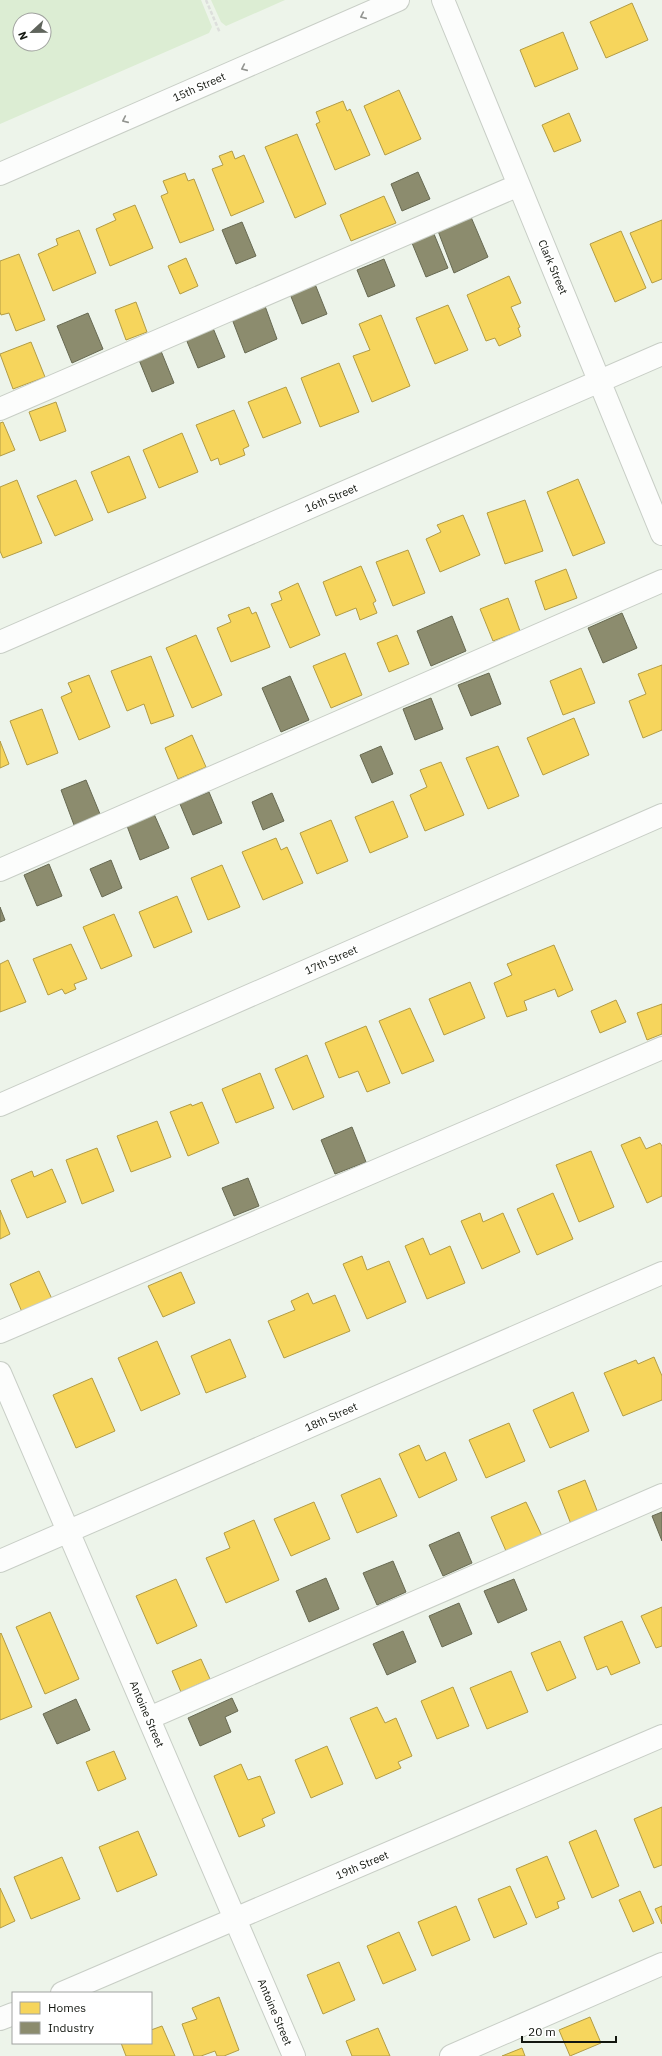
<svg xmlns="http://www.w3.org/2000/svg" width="662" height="2056" font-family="'IBM Plex Sans',sans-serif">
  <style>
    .green { fill: #dcedd3; fill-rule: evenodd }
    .homes { fill: #f6d55c; stroke: #b29c45 }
    .industry { fill: #8c8c6e; stroke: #676952 }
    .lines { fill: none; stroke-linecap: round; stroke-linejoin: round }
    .minor-casing { stroke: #c8cec6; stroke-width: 24 }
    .path { stroke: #dddfdc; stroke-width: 2.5; stroke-dasharray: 4 2; stroke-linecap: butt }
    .minor { stroke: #fcfdfc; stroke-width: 22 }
    .oneway { stroke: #939591 }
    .labels { text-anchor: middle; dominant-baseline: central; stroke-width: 4; stroke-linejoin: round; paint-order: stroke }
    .street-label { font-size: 11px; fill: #12160f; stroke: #fff }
  </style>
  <rect width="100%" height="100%" fill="#edf4ea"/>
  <path class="green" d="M0 0H201L212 27 209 33 0 124ZM20 20H44V44H20Z
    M211 0H285L226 26 221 22Z"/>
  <path class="homes" d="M632 3 648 40 606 58 590 22Z
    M563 32 578 69 535 87 520 50Z
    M399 90 421 139 385 155 364 106Z
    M343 101 347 111 350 109 370 155 335 170 316 124 320 122 316 112Z
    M569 113 581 141 554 152 542 125Z
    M297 134 326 204 295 218 265 147Z
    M232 151 235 159 244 155 264 202 231 216 212 169 223 165 219 156Z
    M185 173 188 181 194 179 214 230 180 243 161 196 168 193 163 181Z
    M384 196 396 223 351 241 340 215Z
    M135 205 153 248 110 266 96 229 116 220 113 214Z
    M662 220V279L652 283 630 233Z
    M79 230 96 273 53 291 38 254 58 245 56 239Z
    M621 231 646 288 615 302 590 244Z
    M19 254 45 320 16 331 9 313 1 315 0 312V261Z
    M186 258 198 286 180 294 168 266Z
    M509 276 521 303 511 307 520 327 518 328 521 336 499 346 495 338 486 341 467 295Z
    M136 302 147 332 126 340 115 310Z
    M448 305 468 350 435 364 416 318Z
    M381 315 410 386 372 402 353 356 370 350 359 324Z
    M31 342 45 377 13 389 0 354Z
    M339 363 359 412 320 427 301 378Z
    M286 387 301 423 263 438 248 402Z
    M56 402 66 431 40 441 29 412Z
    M234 410 249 446 243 449 245 455 220 465 218 458 211 461 196 425Z
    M3 422 15 450 0 456V423Z
    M182 433 198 472 159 488 143 450Z
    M129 456 146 498 108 513 91 472Z
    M578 479 605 543 573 556 547 492Z
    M17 480 42 543 3 558 0 551V487Z
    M76 480 93 520 55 536 37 496Z
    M525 500 543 551 505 564 487 513Z
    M463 515 480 555 440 572 426 539 441 532 437 525Z
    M408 550 425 593 393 606 376 562Z
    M361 566 376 601 373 603 377 613 360 620 356 608 336 616 323 582Z
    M566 569 577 598 545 610 535 581Z
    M298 583 320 635 290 648 271 604 282 600 279 592Z
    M508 598 520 631 493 641 480 609Z
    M249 607 252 614 256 612 270 647 231 662 217 628 231 622 228 615Z
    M196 635 222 695 192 708 166 648Z
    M397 635 409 664 389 672 377 643Z
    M345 653 362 695 331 708 313 666Z
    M151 656 174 716 151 724 144 704 127 711 111 671Z
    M662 665V730L643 738 629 701 646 694 638 674Z
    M581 668 595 703 563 715 550 681Z
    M89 675 110 727 79 740 61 697 72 692 68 683Z
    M42 709 58 753 27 765 10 721Z
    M574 718 589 755 543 775 527 738Z
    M192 735 206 767 178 779 165 748Z
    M0 741 9 764 0 768Z
    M498 746 519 796 488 809 466 758Z
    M441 762 464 815 425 831 410 795 427 787 420 770Z
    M393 801 408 837 370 853 355 817Z
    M331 820 348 861 317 874 300 833Z
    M276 838 281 850 287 847 303 883 263 900 242 852Z
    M222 865 240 907 208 920 191 878Z
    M177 896 192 932 154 948 139 912Z
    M114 914 132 956 101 969 83 927Z
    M71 944 87 979 74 984 76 989 65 994 62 989 48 995 33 959Z
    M554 945 573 990 558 997 555 989 524 1001 527 1010 507 1017 494 983 512 975 507 964Z
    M8 960 26 1002 0 1012V964Z
    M470 982 485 1018 444 1035 429 999Z
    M616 1000 626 1022 600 1033 591 1011Z
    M662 1004V1034L647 1040 637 1013Z
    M410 1008 434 1061 402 1074 379 1021Z
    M366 1026 390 1083 367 1092 358 1071 339 1078 325 1043Z
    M307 1055 324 1097 293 1110 275 1069Z
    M260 1073 274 1108 236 1123 222 1089Z
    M202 1102 219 1143 188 1156 170 1112 191 1104 192 1106Z
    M157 1121 171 1157 131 1172 117 1136Z
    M640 1137 646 1149 660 1143 662 1146V1196L647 1203 621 1145Z
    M97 1148 114 1191 82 1204 66 1160Z
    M591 1151 614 1207 579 1222 556 1165Z
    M52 1169 66 1202 27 1218 11 1180 32 1171 34 1177Z
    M553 1193 573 1239 537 1255 517 1209Z
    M0 1210 10 1234 0 1239Z
    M480 1213 483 1222 503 1213 520 1252 482 1269 461 1221Z
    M423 1238 430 1255 450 1246 465 1283 427 1299 405 1246Z
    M362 1256 367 1270 389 1261 406 1302 367 1319 343 1264Z
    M39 1271 52 1299 22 1312 10 1284Z
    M181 1272 195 1303 163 1317 148 1286Z
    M308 1293 313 1304 335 1295 350 1331 284 1358 268 1321 295 1310 291 1301Z
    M230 1339 246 1377 206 1393 191 1356Z
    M157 1341 180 1394 141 1411 118 1358Z
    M654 1357 662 1376V1400L623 1416 604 1373 636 1360 638 1364Z
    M92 1378 115 1431 76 1448 53 1395Z
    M573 1392 589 1431 550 1448 533 1410Z
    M509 1423 525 1461 486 1478 469 1440Z
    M419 1445 426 1461 445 1452 457 1480 419 1498 399 1454Z
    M380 1478 397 1516 357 1533 341 1495Z
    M585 1480 598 1513 571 1524 558 1491Z
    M314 1502 330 1539 291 1556 274 1519Z
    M526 1502 542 1536 506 1551 491 1517Z
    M254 1520 279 1580 226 1603 206 1558 230 1548 224 1533Z
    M176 1579 197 1626 157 1644 136 1596Z
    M662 1607V1646L656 1648 641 1616Z
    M50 1612 79 1679 45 1694 16 1627Z
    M622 1621 640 1663 611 1675 607 1666 597 1670 584 1637Z
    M1 1633 32 1707 0 1720V1634Z
    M560 1641 576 1678 547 1691 531 1653Z
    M201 1659 210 1679 181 1692 172 1671Z
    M511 1671 528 1712 487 1729 470 1688Z
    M453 1687 469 1726 437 1739 421 1701Z
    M377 1707 385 1723 396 1718 412 1756 398 1762 401 1768 376 1779 350 1718Z
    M327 1746 343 1784 311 1798 295 1760Z
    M114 1751 126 1779 98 1791 86 1762Z
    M241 1764 248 1780 260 1776 275 1813 262 1819 265 1826 239 1837 214 1776Z
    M662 1807V1865L654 1868 634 1819Z
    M596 1830 619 1886 592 1898 569 1842Z
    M138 1831 157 1875 117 1892 99 1847Z
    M547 1856 565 1899 557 1902 559 1908 536 1918 516 1869Z
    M62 1857 80 1899 31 1919 14 1877Z
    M510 1886 527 1924 494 1938 478 1899Z
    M0 1888 15 1921 0 1928Z
    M640 1891 654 1923 633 1932 619 1900Z
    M456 1906 470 1940 432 1956 418 1922Z
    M662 1906V1924L655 1909Z
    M399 1932 416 1970 383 1984 367 1946Z
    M339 1962 355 2000 323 2014 307 1975Z
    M219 1997 239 2050 224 2056H217L215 2051 201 2056H194L182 2024 197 2019 192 2008Z
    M590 2017 601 2043 570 2056 559 2030Z
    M162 2026 175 2056H126L121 2043H151V2030Z
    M378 2028 390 2056H352L346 2041Z
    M522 2048 525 2056H502Z"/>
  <path class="industry" d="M418 172 430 199 402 211 391 184Z
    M471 217 488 257 454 273 438 231Z
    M242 222 256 256 236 264 222 230Z
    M434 234 448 268 426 277 412 243Z
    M384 259 395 286 368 297 357 270Z
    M315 284 327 314 302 324 290 294Z
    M265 306 277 339 245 353 232 319Z
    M88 313 103 349 72 363 57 326Z
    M213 328 225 357 198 368 186 339Z
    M161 351 174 383 152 392 139 360Z
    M622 613 637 648 603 663 588 628Z
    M452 616 466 651 431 666 417 631Z
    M489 673 501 704 471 716 458 685Z
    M290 676 309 720 281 732 262 688Z
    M431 698 443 729 415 740 403 709Z
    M381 746 393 774 372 783 360 755Z
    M86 780 100 814 74 825 61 790Z
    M209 792 222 823 193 835 180 804Z
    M272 793 284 821 263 830 252 802Z
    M154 814 169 848 140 860 127 826Z
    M111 860 122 888 102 897 90 869Z
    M49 864 62 896 37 906 24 875Z
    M0 907 5 920 0 922Z
    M352 1127 366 1162 335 1174 321 1140Z
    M248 1178 259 1206 234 1216 222 1188Z
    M662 1512V1541L652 1516Z
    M459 1532 472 1563 443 1576 429 1545Z
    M393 1561 406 1592 377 1605 363 1573Z
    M326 1578 339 1609 309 1622 296 1591Z
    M514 1579 527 1610 498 1623 484 1591Z
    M459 1603 472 1634 442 1647 429 1616Z
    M403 1631 416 1662 387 1675 373 1644Z
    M232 1698 238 1711 225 1717 231 1732 200 1746 188 1718Z
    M76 1699 90 1730 57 1744 43 1714Z"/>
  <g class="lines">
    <g class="minor-casing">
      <path id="minor" d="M443 0 662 534
        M0 174 398 0
        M0 409 519 185
        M0 642 662 354
        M0 870 662 581
        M0 1105 662 815
        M0 1332 662 1048
        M0 1373 294 2056
        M0 1561 662 1273
        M149 1718 662 1495
        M62 1993 662 1736
        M0 2019 13 2014
        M451 2056 662 1964"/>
    </g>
    <path class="path" d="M206 0 220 33"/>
    <use href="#minor" class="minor"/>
  </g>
  <defs><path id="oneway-chevron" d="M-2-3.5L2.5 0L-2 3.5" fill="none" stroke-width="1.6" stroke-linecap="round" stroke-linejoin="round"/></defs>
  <g class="oneway">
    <use href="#oneway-chevron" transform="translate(363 16) rotate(156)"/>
    <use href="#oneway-chevron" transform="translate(244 68) rotate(156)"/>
    <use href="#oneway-chevron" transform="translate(125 120) rotate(156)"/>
  </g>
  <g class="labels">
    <g class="street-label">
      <text transform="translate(199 87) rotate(-24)">15th Street</text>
      <text transform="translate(553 267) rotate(67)">Clark Street</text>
      <text transform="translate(331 498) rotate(-23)">16th Street</text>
      <text transform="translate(331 960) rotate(-24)">17th Street</text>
      <text transform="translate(331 1417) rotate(-24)">18th Street</text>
      <text transform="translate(147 1714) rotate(67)">Antoine Street</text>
      <text transform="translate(362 1865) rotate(-23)">19th Street</text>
      <text transform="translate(275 2012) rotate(67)">Antoine Street</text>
    </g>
  </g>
  <rect x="12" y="1992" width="140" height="52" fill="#ffffff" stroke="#a0a29f"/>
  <rect x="20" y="2002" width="20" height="12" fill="#f6d55c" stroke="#a0a29f"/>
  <text x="48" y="2012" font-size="12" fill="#12160f">Homes</text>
  <rect x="20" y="2022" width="20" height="12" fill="#8c8c6e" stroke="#a0a29f"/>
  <text x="48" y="2032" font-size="12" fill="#12160f">Industry</text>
  <g transform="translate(32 32) rotate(248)"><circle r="19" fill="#ffffff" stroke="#a0a29f"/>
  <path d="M0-3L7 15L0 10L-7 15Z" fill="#5f645c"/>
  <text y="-6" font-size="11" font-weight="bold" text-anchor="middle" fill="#12160f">N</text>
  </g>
  <path d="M522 2036v6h94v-6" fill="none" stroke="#12160f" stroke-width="2"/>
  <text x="528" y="2036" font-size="12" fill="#12160f" stroke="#ffffff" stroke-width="3" paint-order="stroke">20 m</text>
</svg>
